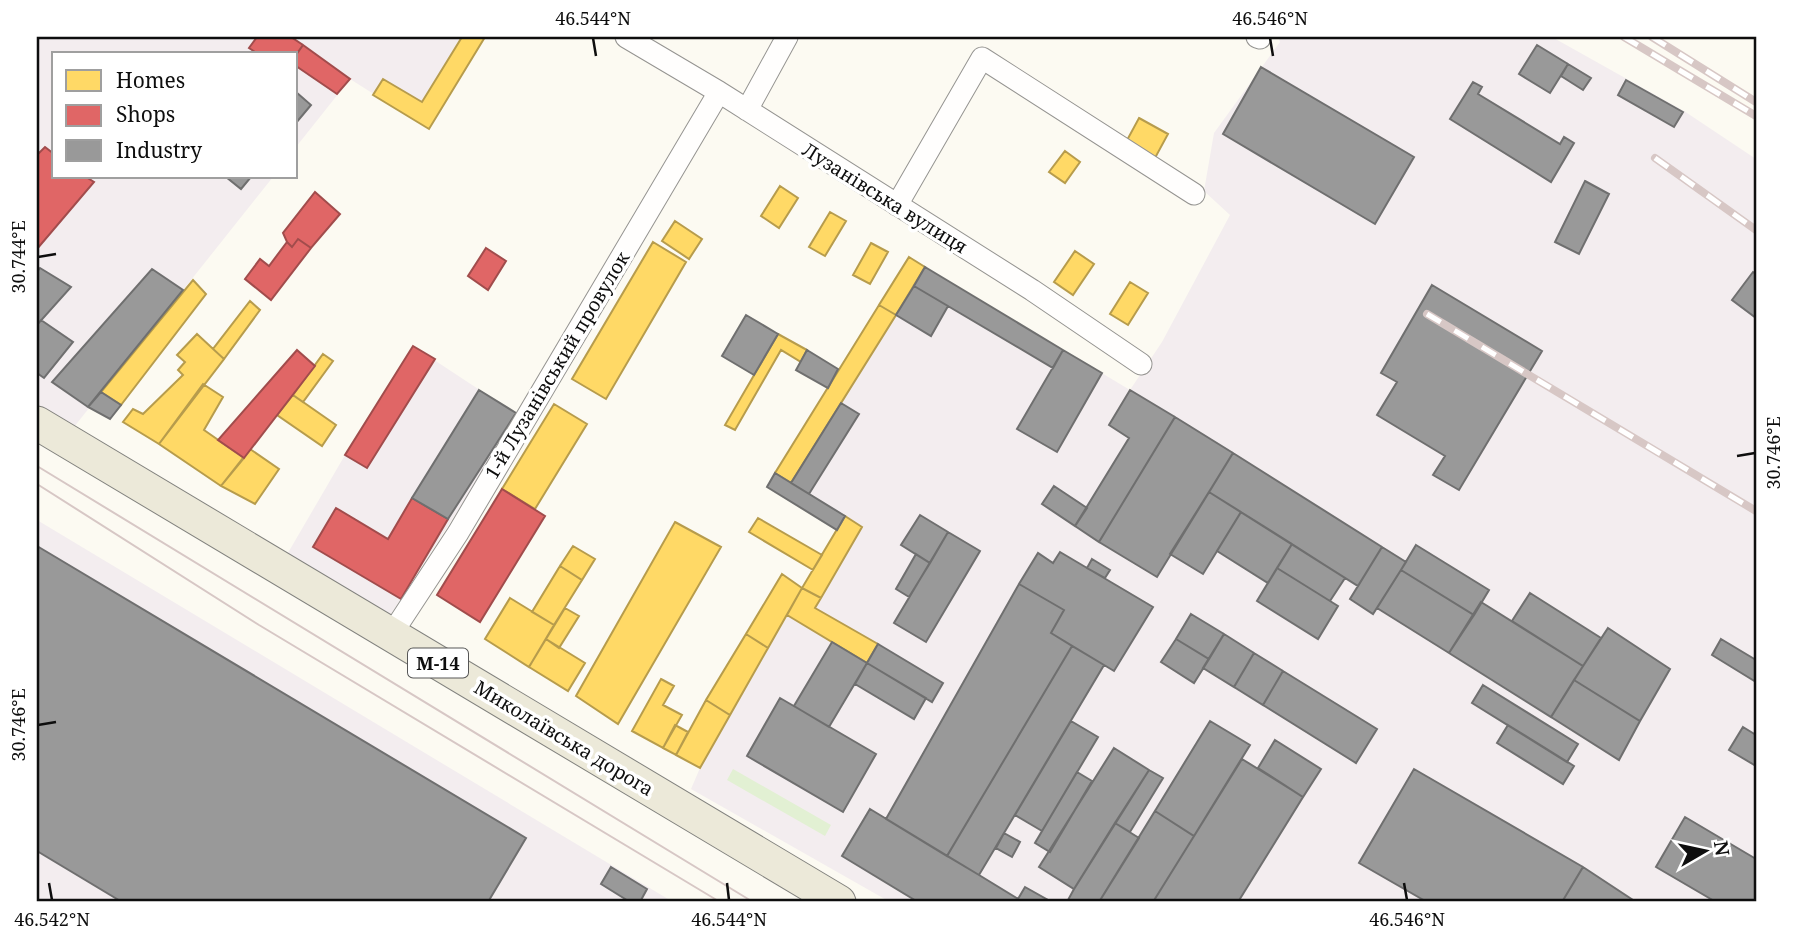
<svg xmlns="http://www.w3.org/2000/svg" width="1793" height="939" font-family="'Noto Serif',serif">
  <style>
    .industrial { fill: #f3edef }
    .green { fill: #e2f0d3 }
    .homes { fill: #ffd966; stroke: #b79c4c; stroke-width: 2 }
    .shops { fill: #e06666; stroke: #a14c4c; stroke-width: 2 }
    .industry { fill: #999; stroke: #6f6f6f; stroke-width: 2 }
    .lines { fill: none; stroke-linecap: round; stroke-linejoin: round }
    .street-casing { stroke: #959491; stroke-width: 23 }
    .primary-casing { stroke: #82827e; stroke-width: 35 }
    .street { stroke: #fffefd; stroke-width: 21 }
    .primary { stroke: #ece9d9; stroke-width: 33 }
    .tram { stroke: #d7c7c5; stroke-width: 2 }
    .rail-casing { stroke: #d7c7c5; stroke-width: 8 }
    .rail { stroke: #fff; stroke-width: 5; stroke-dasharray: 16; stroke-linecap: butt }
    .ticks { fill: none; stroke: #0e0e0e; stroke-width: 2.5 }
    .labels { text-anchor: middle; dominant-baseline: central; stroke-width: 7; stroke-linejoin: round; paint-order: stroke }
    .shield { fill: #fff; stroke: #565656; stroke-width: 2 }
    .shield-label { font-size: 18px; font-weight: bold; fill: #0e0e0e }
    .street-label { font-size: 19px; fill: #0e0e0e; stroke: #fff }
    .neatline { fill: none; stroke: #0e0e0e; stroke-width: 2.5 }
    .ticks-label { font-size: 18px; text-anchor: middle; fill: #0e0e0e }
  </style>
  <rect width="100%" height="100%" fill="#fcfaf2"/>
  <path class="industrial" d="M37 37H485L429 129 350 79 296 147V54H54V177H273L74 427 37 405Z
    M1278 37H1552L1684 111 1756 159V902H890L691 789 700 768 730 715 845 516 791 483 925 267 1130 390 1162 342 1230 215 1204 191 1214 133 1280 42Z
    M413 346 519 416 391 614 285 558 345 455Z
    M37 520 673 902H37Z"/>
  <path class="green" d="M733 769 831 825 825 836 727 780Z"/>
  <path class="homes" d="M462 37H485L429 129 373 95 383 79 422 102Z
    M1139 118 1168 134 1155 158 1126 142Z
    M1065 151 1080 162 1065 183 1049 172Z
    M780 186 798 198 779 228 761 216Z
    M830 212 846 221 825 256 809 247Z
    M675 221 702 239 689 259 662 241Z
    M653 242 686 262 606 399 572 379Z
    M871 243 888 252 870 284 853 275Z
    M1075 251 1094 264 1073 295 1054 282Z
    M909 257 925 267 896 315 879 305Z
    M193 280 206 294 121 405 101 392Z
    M1130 282 1148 293 1128 325 1110 314Z
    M250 301 260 310 224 359 213 349Z
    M879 305 896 315 791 483 775 473Z
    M197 334 224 359 159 444 123 422 133 409 143 414 183 375 178 370 185 362 177 355Z
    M778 334 807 350 801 362 781 350 735 430 725 425Z
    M323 354 333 361 303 402 293 395Z
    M203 384 223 397 204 430 244 458 221 486 159 444Z
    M293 395 336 425 322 446 277 415Z
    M554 404 587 424 535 509 502 489Z
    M250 449 279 469 255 504 221 486Z
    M845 516 862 527 821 598 802 588Z
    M758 518 822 555 813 570 749 532Z
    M675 522 721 547 618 724 576 696Z
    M573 546 595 559 582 580 560 566Z
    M560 566 582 580 554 625 532 612Z
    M782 574 802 588 768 648 746 634Z
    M802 588 821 598 815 608 878 644 867 663 787 615Z
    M510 598 554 625 529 667 485 639Z
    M565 608 579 616 559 648 546 639Z
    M746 634 768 648 730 715 706 700Z
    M546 639 585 663 568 691 529 667Z
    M661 679 674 686 663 705 682 715 663 748 632 731Z
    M706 700 730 715 700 768 676 755Z
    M675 725 688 732 676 755 663 748Z"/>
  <path class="shops" d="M257 37H291L303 45 296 55 258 54 249 48Z
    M303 45 350 79 337 94 296 66V55Z
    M45 147 54 154V177H86L94 182 37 249V155Z
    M315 192 340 214 311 248 298 239 292 247 287 242 283 233Z
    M298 239 311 248 271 300 245 279 260 259 269 266 287 242 292 247Z
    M486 248 506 261 488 290 468 276Z
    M413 346 435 359 367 468 345 455Z
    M297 350 315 366 244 458 218 440Z
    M502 489 545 516 480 622 437 595Z
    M412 498 448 519 401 599 313 547 336 508 388 539Z"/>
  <path class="industry" d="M1537 45 1568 64 1550 93 1519 74Z
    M1568 64 1591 78 1583 90 1561 76Z
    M1261 67 1414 157 1375 224 1223 134Z
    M1626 80 1683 112 1674 127 1618 95Z
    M1473 82 1482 87 1478 94 1560 144 1564 137 1574 143 1551 182 1450 119Z
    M296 92 311 105 296 123Z
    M226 177H251L241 189Z
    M1585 181 1609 194 1579 254 1555 242Z
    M925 267 1063 350 1053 368 914 286Z
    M40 268 71 287 37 325V272Z
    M152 269 183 290 88 407 52 382Z
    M1753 272 1756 274V318L1732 300Z
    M1432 285 1542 351 1459 490 1433 475 1445 456 1377 415 1397 382 1381 373Z
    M914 286 948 306 931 336 896 315Z
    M746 315 778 334 754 375 722 356Z
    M41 320 73 342 44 378 37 373V325Z
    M807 350 838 369 828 388 796 370Z
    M1063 350 1102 373 1057 452 1017 429Z
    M479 390 516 413 448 519 412 498Z
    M1130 390 1175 417 1099 542 1075 526 1129 438 1109 425Z
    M101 392 121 405 110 419 88 407Z
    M841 403 859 414 809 494 791 483Z
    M1175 417 1233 453 1157 577 1099 542Z
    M1233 453 1382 547 1358 586 1209 492Z
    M775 473 845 516 837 530 767 487Z
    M1054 486 1087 508 1075 526 1042 504Z
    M1209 492 1241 512 1203 574 1170 554Z
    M1241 512 1292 544 1268 583 1217 551Z
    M920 515 948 532 930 563 901 545Z
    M948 532 980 551 926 642 894 623Z
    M1292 544 1345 578 1330 601 1277 568Z
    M1416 545 1489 590 1474 615 1401 570Z
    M37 546 526 838 488 902H122L37 851Z
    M1382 547 1406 562 1373 614 1350 599Z
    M1060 552 1153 607 1114 671 1051 633 1064 610 1019 584 1038 553 1053 563Z
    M916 554 930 563 909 597 896 589Z
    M1092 559 1110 570 1105 578 1087 568Z
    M1277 568 1338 606 1318 639 1257 601Z
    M1401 570 1474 615 1449 653 1377 608Z
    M1019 584 1064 610 1051 633 1072 646 947 856 886 819Z
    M1530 593 1601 638 1583 666 1512 621Z
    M1481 602 1583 666 1551 717 1449 653Z
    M1191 614 1224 634 1209 659 1176 639Z
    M1608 628 1670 669 1640 721 1574 680Z
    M1224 634 1254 653 1234 687 1203 668Z
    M1176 639 1209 659 1194 683 1161 662Z
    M1721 639 1756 660V682L1712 655Z
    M832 642 867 663 829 727 794 706Z
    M878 644 943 683 932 702 867 663Z
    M1072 646 1104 665 979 875 947 856Z
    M1254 653 1283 671 1263 705 1234 687Z
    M867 663 926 698 914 719 855 684Z
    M1283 671 1377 729 1356 763 1263 705Z
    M1574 680 1640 721 1619 760 1551 717Z
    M1483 685 1578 744 1567 762 1472 703Z
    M780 698 876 754 843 812 747 756Z
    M1071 721 1098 737 1042 831 1015 815Z
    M1210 721 1250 745 1194 836 1155 811Z
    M1508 725 1574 766 1563 784 1497 743Z
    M1743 727 1756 735V766L1729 750Z
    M1275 740 1321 769 1303 797 1258 768Z
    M1114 748 1149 770 1074 889 1039 867Z
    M1242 759 1303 797 1238 902H1153Z
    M1414 769 1583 867 1562 902H1427L1359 863Z
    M1149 770 1163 778 1130 832 1115 823Z
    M1077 772 1092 781 1050 852 1035 843Z
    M870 809 979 875 1023 902H918L842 856Z
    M1155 811 1194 836 1153 902H1099Z
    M1685 817 1756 859V902H1716L1656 867Z
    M1115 823 1139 838 1099 902H1072L1068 900 1074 889Z
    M1004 833 1020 842 1012 857 996 848Z
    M611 867 647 889 640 902H630L601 884Z
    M1583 867 1636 902H1562Z
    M1025 887 1048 900 1046 902H1023L1018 899Z"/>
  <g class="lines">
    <g class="street-casing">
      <path id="street" d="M626 37 719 92 1032 290 1141 364
        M1257 37 1260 38
        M747 110 787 37
        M897 205 982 58 1194 194
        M391 635 458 533 719 92"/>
    </g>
    <g class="primary-casing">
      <path id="primary" d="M37 423 839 902"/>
    </g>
    <use href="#street" class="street"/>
    <use href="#primary" class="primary"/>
    <path class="tram" d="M37 466 753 902
      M37 484 259 625 720 902"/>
    <g class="rail-casing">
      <path id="rail" d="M1624 37 1756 116
        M1652 37 1756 102
        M1655 158 1756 230
        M1427 314 1756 511"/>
    </g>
    <use href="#rail" class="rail"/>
  </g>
  <path class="ticks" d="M593 38 596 56M1270 38 1273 56M38 257 56 254M1737 456 1755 453M38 725 56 722M49 883 52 900M727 883 729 900M1404 883 1407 900"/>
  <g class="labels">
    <rect class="shield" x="408" y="648.5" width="60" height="29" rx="5"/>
    <g class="shield-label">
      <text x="438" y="663">М-14</text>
    </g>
    <g class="street-label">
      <text transform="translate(885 198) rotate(32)">Лузанівська вулиця</text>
      <text transform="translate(557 365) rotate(-59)">1-й Лузанівський провулок</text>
      <text transform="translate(564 738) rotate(31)">Миколаївська дорога</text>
    </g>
  </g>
  <rect width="1793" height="939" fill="none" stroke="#ffffff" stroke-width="77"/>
  <rect x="52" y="52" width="245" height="126" fill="#ffffff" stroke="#9f9f9f" stroke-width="2"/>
  <rect x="66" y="70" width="35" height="21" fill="#ffd966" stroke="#9f9f9f" stroke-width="2"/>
  <text x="116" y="88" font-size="21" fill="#0e0e0e">Homes</text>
  <rect x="66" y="105" width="35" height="21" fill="#e06666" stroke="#9f9f9f" stroke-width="2"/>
  <text x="116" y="122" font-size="21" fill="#0e0e0e">Shops</text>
  <rect x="66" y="140" width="35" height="21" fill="#999999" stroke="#9f9f9f" stroke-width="2"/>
  <text x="116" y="158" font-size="21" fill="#0e0e0e">Industry</text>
  <g transform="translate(1705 851) rotate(81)" stroke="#ffffff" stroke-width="5" paint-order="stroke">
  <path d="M0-5L12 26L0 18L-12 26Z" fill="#0e0e0e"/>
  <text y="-10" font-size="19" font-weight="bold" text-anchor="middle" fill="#0e0e0e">N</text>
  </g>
  <rect x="38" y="38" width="1717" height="862" class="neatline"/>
  <g class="ticks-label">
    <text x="593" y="25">46.544°N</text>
    <text x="1270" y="25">46.546°N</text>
    <text transform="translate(19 257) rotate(-90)" y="6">30.744°E</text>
    <text transform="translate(1774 453) rotate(-90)" y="6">30.746°E</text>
    <text transform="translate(19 725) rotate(-90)" y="6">30.746°E</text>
    <text x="52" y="926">46.542°N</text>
    <text x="729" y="926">46.544°N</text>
    <text x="1407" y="926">46.546°N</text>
  </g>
</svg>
